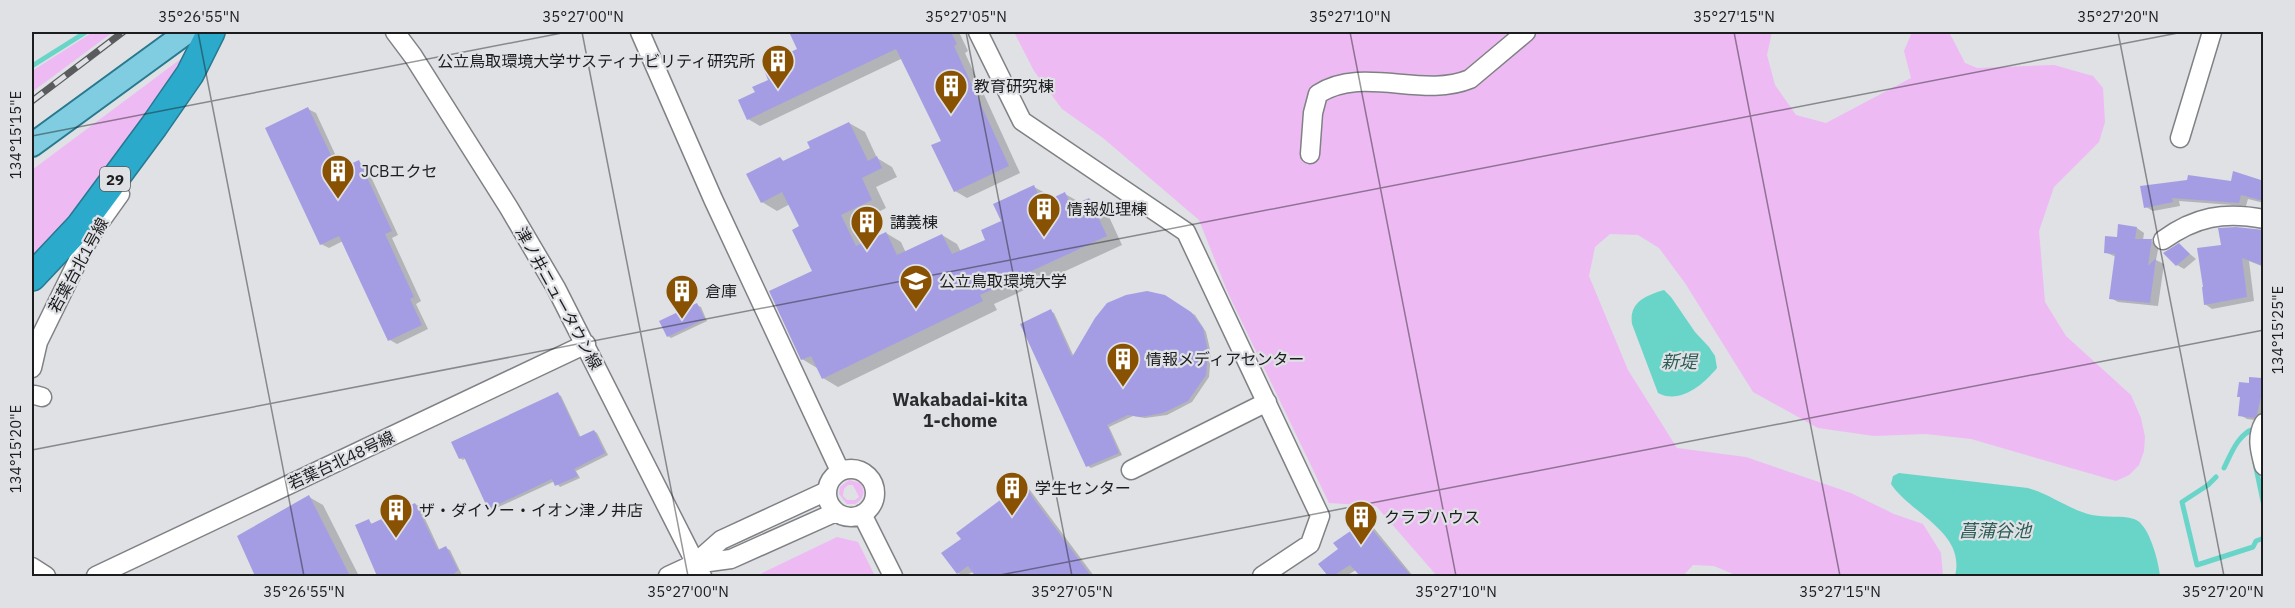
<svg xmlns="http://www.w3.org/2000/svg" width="2295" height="608" font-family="'IBM Plex Sans','Noto Sans JP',sans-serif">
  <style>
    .green { fill: #eebaf4; fill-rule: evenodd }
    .water { fill: #69d5c9 }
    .shadow { fill: #0003 }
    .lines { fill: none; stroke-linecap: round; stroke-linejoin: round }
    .stream { stroke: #69d5c9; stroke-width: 5 }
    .building { fill: #a59de4 }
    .minor-casing { stroke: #7f8184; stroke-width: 21 }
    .major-casing { stroke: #26798e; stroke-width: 26 }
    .highway-casing { stroke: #26798e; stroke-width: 30 }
    .minor { stroke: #fff; stroke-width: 18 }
    .major { stroke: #80cce0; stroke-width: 22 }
    .highway { stroke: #2baacb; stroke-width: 27 }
    .rail-casing { stroke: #5a5b5d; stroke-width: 7 }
    .rail { stroke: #dfe1e5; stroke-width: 4.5; stroke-dasharray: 14; stroke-linecap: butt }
    .ticks { fill: none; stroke: #1c1d1e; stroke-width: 1.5; stroke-opacity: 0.45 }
    .labels { text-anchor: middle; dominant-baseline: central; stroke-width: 4.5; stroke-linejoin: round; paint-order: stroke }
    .shield { fill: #dfe1e5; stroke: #56585a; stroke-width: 1.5 }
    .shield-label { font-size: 15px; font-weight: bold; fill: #1c1d1e }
    .poi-label { font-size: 16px; fill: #1c1d1e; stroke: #dfe1e5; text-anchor: start }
    .street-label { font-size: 16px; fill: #1c1d1e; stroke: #dfe1e5 }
    .water-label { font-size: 18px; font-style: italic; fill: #2d5d57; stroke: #dfe1e5 }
    .neighbourhood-label { font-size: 18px; font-weight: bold; fill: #292b2d; stroke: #dfe1e5 }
    .neatline { fill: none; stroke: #1c1d1e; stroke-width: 2 }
    .ticks-label { font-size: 15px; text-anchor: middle; fill: #1c1d1e }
  </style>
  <rect width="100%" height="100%" fill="#dfe1e5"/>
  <path class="green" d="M93 32H113L32 92V71Z
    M1014 32H1772L1767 55 1775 85 1796 115 1826 123 1911 78 1904 51 1912 32H1949L1965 63 1977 68 2054 65 2093 76 2103 88 2105 122 2099 142 2054 187 2039 231 2045 302 2066 336 2131 395 2141 418 2145 437 2144 451 2139 465 2129 475 2116 481 1971 439 1926 434 1874 436 1818 428 1753 392 1685 283 1659 248 1638 235 1610 234 1595 247 1589 276 1628 370 1677 448 1746 457 1851 493 1894 514 1923 524 1941 553 1943 576H1738L1714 566 1693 565 1683 576H1437L1376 506 1329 503 1228 293 1199 220 1103 138 1062 109 1034 71Z
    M182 58C138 130 89 198 32 260V170Z
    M849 480 860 483C866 491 864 499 855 504H847L839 494 840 487ZM848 485H853L859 497 855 500H847L843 496 844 489Z
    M837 537 858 542 875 576H756Z"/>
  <path class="water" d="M1664 290 1671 297 1695 332 1709 347 1715 356 1717 368C1704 384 1680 405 1658 393L1632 324C1629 303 1644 296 1664 290Z
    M1899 473 2028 488C2050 494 2070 510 2092 515 2106 518 2121 515 2134 519 2149 523 2159 563 2160 576H1955C1966 532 1911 514 1891 484L1893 476Z"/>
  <path class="shadow" d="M791 32H959L968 51 965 53 1020 173 967 198 955 191 943 141 903 58 760 126 748 119 757 93 799 50Z
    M308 109 316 113 342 169 358 162 366 166 398 235 392 238 421 301 416 304 428 329 397 344 390 340 343 241 329 248 321 244Z
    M849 123 865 132 877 158 892 167 897 177 876 187 886 208 855 224 865 243 886 233 901 242 906 253 942 235 957 244 961 252 987 241 1034 187 1049 195 1051 200 1065 194 1081 203 1089 199 1105 208 1122 245 994 304 997 310 838 387 823 378 817 368 802 359 814 271 801 227 790 204 777 211 762 202 780 159 785 162 812 149Z
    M2264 182V203L2248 199 2246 206 2179 201 2180 206 2153 211 2146 207 2142 188Z
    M2137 228 2144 233 2143 240 2151 241 2159 245 2156 260 2164 264 2158 306 2118 302 2111 298 2116 257 2105 252 2118 239Z
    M2264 232V267L2249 261 2254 301 2212 309 2205 304 2222 246Z
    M2179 245 2196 259 2184 269 2177 265Z
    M1164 296 1195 315 1206 332 1211 354 1209 377 1192 402 1167 415 1145 418 1133 416 1109 427 1122 455 1091 468 1088 466 1050 311 1054 313 1074 357Z
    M697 305 701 307 707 321 671 338 668 336Z
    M2251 379 2264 381 2262 421 2247 419 2240 415 2242 398 2239 396 2250 385Z
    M558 394 561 396 581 438 594 431 597 433 608 455 576 471 580 478 560 487 555 481 492 510 489 508 466 458 463 460 460 458Z
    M1023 485 1030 490 1094 576H977L973 572 964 576 958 573 963 539Z
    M309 497 323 505 359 576H257L238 537Z
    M415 504 419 506 440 551 446 548 450 550 462 575 380 576 357 526 369 521 373 525Z
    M1365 522 1373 527 1413 576H1362L1356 570 1346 576H1330L1320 564 1340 549Z"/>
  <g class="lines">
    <path class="stream" d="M32 66 86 32
      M2255 463 2264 506
      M2224 468C2231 454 2238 434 2254 429
      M2197 565 2182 502 2208 485 2216 477
      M2197 565 2253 547 2256 541 2264 538"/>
  </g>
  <path class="building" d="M789 32H951L957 44 954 46 1009 166 954 192 931 145 941 141 896 49 747 120 738 100 755 92 752 87 768 80 762 65 797 49Z
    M308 107 338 170 359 160 392 231 385 234 414 297 410 299 422 325 388 341 339 236 320 245 265 128Z
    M849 122 868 161 877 156 882 168 862 178 872 200 841 215 856 246 886 232 897 255 942 234 952 254 985 240 981 230 1001 221 993 204 1034 185 1042 203 1065 192 1071 206 1089 198 1107 236 980 295 983 301 822 379 811 356 801 360 769 291 812 271 792 230 799 226 782 192 761 203 746 174 780 157 783 161 810 148 807 142Z
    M2233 171 2264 181V201L2241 195 2239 203 2172 198 2173 202 2144 208 2140 186 2187 180 2188 175 2231 181Z
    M2118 224 2137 227 2135 239H2152L2148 266 2156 258 2150 303 2109 299 2115 254 2104 253 2105 236 2117 237Z
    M2236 227 2264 230V266L2242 258 2247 297 2204 305 2202 287H2203L2197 248 2221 245 2218 228Z
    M2179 243 2190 254 2176 266 2163 253Z
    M1147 291 1165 295 1191 312 1203 328 1208 352 1206 375 1188 401 1163 413 1141 417 1128 415 1107 425 1119 453 1086 467 1020 324 1051 309 1072 357 1095 318 1107 303 1126 295Z
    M697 303 705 319 667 337 659 321Z
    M2249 377 2262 378 2261 388H2263L2257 414 2254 418 2238 416 2240 397H2237L2239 382 2249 383Z
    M558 392 579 437 594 430 605 453 574 469 578 476 555 486 552 479 488 509 464 457 459 459 451 442Z
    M1023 483 1036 502 1091 576H975L968 566 957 574 941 553 961 539 956 533Z
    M309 495 350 576H255L237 536Z
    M415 503 438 550 446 546 458 570 452 576H377L355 525 369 519 371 524Z
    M1365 521 1411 576H1360L1350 565 1333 576H1328L1318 564 1338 549 1333 543Z"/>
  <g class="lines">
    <g class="minor-casing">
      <path id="minor" d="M395 32 413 56 509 208 556 288 702 576
        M640 32 713 199 840 471
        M978 32 1022 121 1186 232 1320 516 1310 544 1262 576
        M2180 138 2212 32
        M1310 154 1313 113 1318 94C1363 65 1422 99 1470 79L1526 32
        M2163 240C2195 217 2224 211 2264 219
        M32 368 38 342 90 236 120 194
        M35 395 42 397
        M2264 423C2256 437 2260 451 2264 466
        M827 493a24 24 0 1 1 48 0a24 24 0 1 1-48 0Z
        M1131 470 1267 402
        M862 514 893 576
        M694 564 731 559 836 512
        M32 567 46 576
        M96 576 586 344
        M668 576 694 564 721 540 827 491"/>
    </g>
    <g class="major-casing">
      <path id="major" d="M32 145 187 32"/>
    </g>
    <g class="highway-casing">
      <path id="highway" d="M32 277 80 226 154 126 190 74 211 32"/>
    </g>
    <use href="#minor" class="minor"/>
    <use href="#major" class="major"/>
    <use href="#highway" class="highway"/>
    <g class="rail-casing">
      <path id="rail" d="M32 101 123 32"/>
    </g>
    <use href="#rail" class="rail"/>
  </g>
  <path class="ticks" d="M198 32 304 576M582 32 688 576M966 32 1072 576M1350 32 1456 576M1734 32 1840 576M2118 32 2224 576M32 136 567 32M32 450 2183 32M995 576 2264 330"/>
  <defs>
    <g id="building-pin" transform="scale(1.725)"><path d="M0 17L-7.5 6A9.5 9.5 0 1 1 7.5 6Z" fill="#895203" stroke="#dfe1e5"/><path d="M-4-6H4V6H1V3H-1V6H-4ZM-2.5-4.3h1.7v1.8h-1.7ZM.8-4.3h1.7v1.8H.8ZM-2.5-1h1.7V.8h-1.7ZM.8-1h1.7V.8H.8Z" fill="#fff"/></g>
    <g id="school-pin" transform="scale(1.725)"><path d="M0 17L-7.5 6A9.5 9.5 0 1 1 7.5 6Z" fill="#895203" stroke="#dfe1e5"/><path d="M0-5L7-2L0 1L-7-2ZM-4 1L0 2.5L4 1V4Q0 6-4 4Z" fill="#fff"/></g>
  </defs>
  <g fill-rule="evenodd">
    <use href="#building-pin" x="778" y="61"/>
    <use href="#building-pin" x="951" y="86"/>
    <use href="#building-pin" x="338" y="171"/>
    <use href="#building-pin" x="1044" y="209"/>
    <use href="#building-pin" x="867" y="222"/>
    <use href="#school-pin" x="916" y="281"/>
    <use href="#building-pin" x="682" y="291"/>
    <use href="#building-pin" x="1123" y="359"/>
    <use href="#building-pin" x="1012" y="488"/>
    <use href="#building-pin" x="396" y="510"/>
    <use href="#building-pin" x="1361" y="517"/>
  </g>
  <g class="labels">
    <rect class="shield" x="100" y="167" width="30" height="24" rx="4.5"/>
    <g class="shield-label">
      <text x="115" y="179">29</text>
    </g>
    <g class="poi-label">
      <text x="755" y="61" text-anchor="end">公立鳥取環境大学サスティナビリティ研究所</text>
      <text x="974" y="86">教育研究棟</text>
      <text x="361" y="171">JCBエクセ</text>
      <text x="1067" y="209">情報処理棟</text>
      <text x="890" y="222">講義棟</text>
      <text x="939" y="281">公立鳥取環境大学</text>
      <text x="705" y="291">倉庫</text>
      <text x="1146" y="359">情報メディアセンター</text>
      <text x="1035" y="488">学生センター</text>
      <text x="419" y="510">ザ・ダイソー・イオン津ノ井店</text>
      <text x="1384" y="517">クラブハウス</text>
    </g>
    <g class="street-label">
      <text transform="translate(78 265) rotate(-61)">若葉台北1号線</text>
      <text transform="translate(559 298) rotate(61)">津ノ井ニュータウン線</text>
      <text transform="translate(341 460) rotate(-25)">若葉台北48号線</text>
    </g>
    <g class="water-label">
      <text x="1679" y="361">新堤</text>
      <text x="1995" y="530">菖蒲谷池</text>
    </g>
    <g class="neighbourhood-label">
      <text x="960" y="399">Wakabadai-kita<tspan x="960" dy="21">1-chome</tspan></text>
    </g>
  </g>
  <rect width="2295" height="608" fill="none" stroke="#dfe1e5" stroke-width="66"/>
  <rect x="33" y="33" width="2229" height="542" class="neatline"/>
  <g class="ticks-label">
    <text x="199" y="22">35°26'55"N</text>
    <text x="583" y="22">35°27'00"N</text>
    <text x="966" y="22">35°27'05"N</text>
    <text x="1350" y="22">35°27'10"N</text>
    <text x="1734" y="22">35°27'15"N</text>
    <text x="2118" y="22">35°27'20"N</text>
    <text transform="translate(16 135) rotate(-90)" y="5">134°15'15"E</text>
    <text transform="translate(2278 330) rotate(-90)" y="5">134°15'25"E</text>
    <text transform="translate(16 449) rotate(-90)" y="5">134°15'20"E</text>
    <text x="304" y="597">35°26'55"N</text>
    <text x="688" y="597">35°27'00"N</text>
    <text x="1072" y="597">35°27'05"N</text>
    <text x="1456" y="597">35°27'10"N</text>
    <text x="1840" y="597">35°27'15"N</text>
    <text x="2223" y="597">35°27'20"N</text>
  </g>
</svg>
